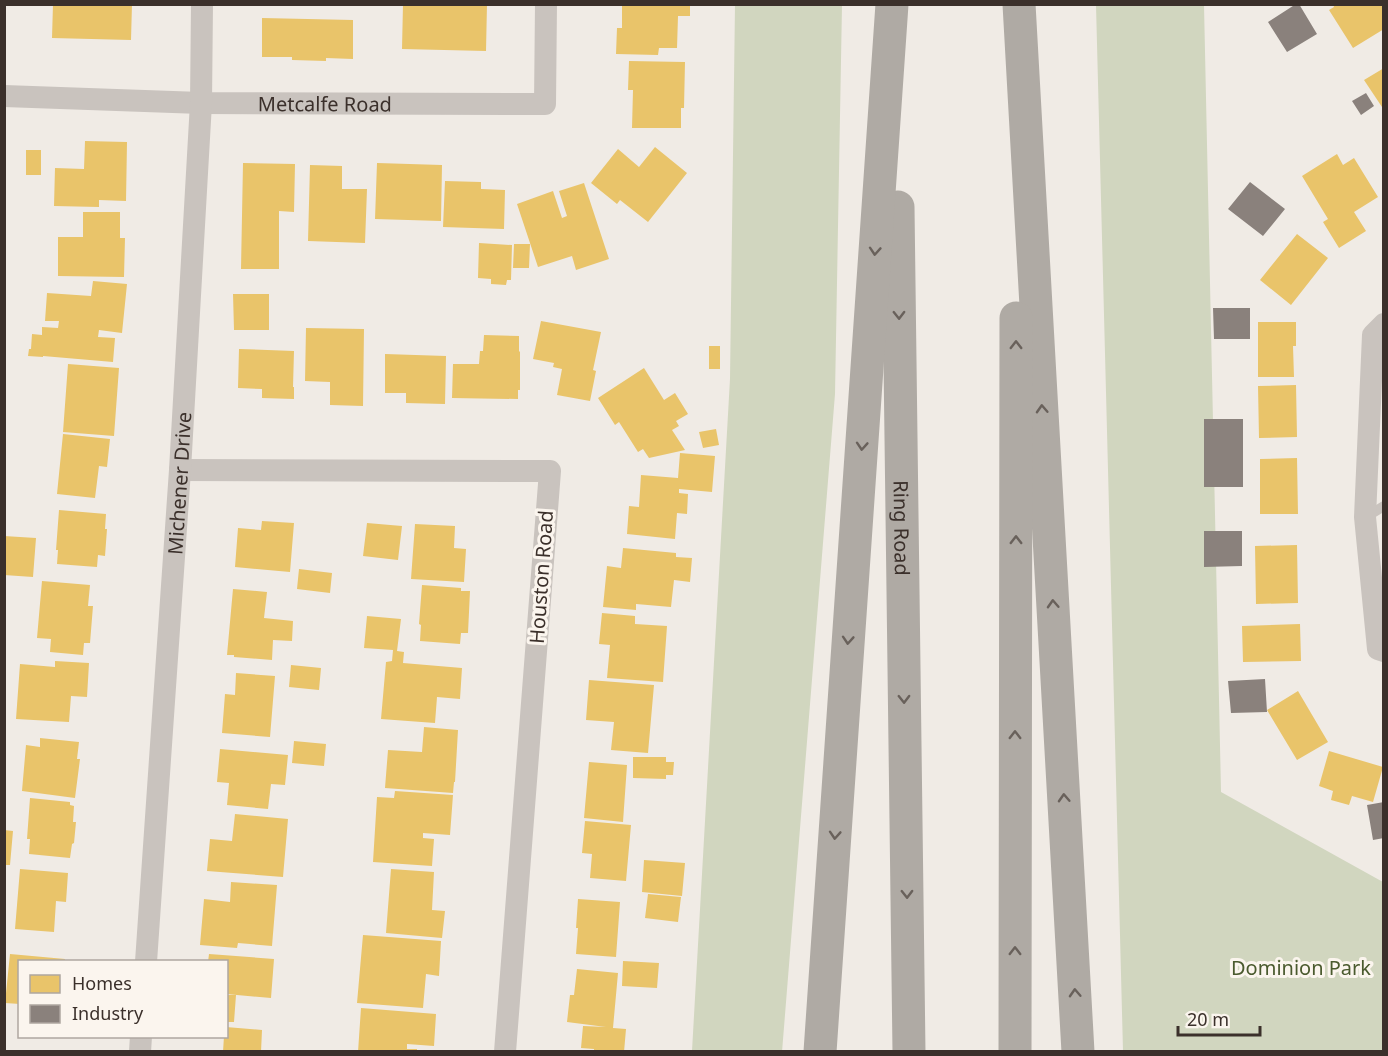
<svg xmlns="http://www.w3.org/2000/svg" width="1388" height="1056" font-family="'Noto Sans',sans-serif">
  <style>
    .green { fill: #d1d6bf }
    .homes { fill: #e9c46a }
    .industry { fill: #8a817c }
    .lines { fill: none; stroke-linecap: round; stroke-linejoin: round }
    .lane { stroke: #c9c3be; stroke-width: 10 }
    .street { stroke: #c9c3be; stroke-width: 22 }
    .highway { stroke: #afaaa4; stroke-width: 33 }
    .oneway { stroke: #69615b }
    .labels { text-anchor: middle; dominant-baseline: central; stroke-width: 6; stroke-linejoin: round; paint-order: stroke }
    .street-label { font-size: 20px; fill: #3b302b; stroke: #fbf5ee }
    .park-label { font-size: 20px; fill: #4a5a2e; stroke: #fbf5ee }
  </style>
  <rect width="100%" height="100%" fill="#f0ebe5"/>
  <path class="green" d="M735 5H842L835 394 782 1052 692 1051 730 379Z
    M1096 5H1204L1221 792 1383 882V1051H1123Z"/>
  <path class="homes" d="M53 4H132L131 40 52 38Z
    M403 4H487L486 51 402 49Z
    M622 4H690V16H678L677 48H659L658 55 616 54 617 28H622Z
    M1333 4H1384V29L1353 48 1329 10 1334 7Z
    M262 18 353 20V59L326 58V61L292 60V57H262Z
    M629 61 685 62 684 108H681V128H632L633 90H628Z
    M1384 68V110L1364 80Z
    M85 141 127 142 126 201 99 200V207L54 206 55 168 84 169Z
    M655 147 687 173 648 222 620 200 617 204 591 183 618 149 639 167Z
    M26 150H41V175H26Z
    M1337 154 1343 165 1354 158 1378 197 1354 212 1366 231 1339 248 1323 222 1328 219 1302 176Z
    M243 163 295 164 294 212 279 211V269H241Z
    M377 163 442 165 441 221 375 219Z
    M310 165 342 166V189H367L365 243 308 241Z
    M445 181 481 182V189L505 190 504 229 443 227Z
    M584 183 609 259 576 270 572 256 538 267 517 204 553 191 562 218 567 216 559 191Z
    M83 212H120V238H125L124 277 58 276V237H83Z
    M1297 234 1328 258 1291 305 1260 280Z
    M479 243 512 245 511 280H507L506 285 491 284V279L478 278Z
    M514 244H530L529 268H513Z
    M93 281 127 284 122 333 99 330 98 337 115 338 113 362 43 356V357L28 356 29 349H31L32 334 42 335V327L58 328 59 321H45L47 293 91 296Z
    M233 294H269V330H234Z
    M541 321 601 332 593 370 596 371 590 401 557 395 562 369 553 367 554 363 533 359Z
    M1258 322H1296V346H1293L1294 377H1258Z
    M306 328 364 329 363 406 330 405V382L305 381Z
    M484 335 519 336V351L520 352V390H518V399L452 398 453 364H479L480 351H483Z
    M709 346H720V369H709Z
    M239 349 294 351 293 387H294V399L262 398V389L238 388Z
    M385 354 446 356 445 404 406 403V393H385Z
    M68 364 119 368 114 436 63 432Z
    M644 368 664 400 675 393 688 414 676 421 679 426 672 430 685 450 649 458 643 449 638 452 619 422 615 425 598 398Z
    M1296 385 1297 437 1259 438 1258 386Z
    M716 429 719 445 703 448 699 432Z
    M63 434 110 439 107 467 99 466 95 498 57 494Z
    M680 453 715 456 712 492 679 489V493L688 494 687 514 677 513 675 539 627 534 629 506 639 507 641 475 678 478Z
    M1297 458 1298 514H1260V459Z
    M59 510 106 514 105 529H107L105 556 98 555 97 567 57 564 58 550H56Z
    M262 521 294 523 290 572 235 567 238 528 261 530Z
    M367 523 402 526 398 560 363 556Z
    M415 524 455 526 454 548 466 549 464 582 411 579Z
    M4 536 36 538 33 577 4 575Z
    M1297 545 1298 603 1256 604 1255 546Z
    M623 548 676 553V557L692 558 690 582 674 580 671 607 636 604V610L603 607 607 566 621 568Z
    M299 569 332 573 330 593 297 589Z
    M42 581 90 585 88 606H93L90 643H84L83 655 50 652 51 639 37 638Z
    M422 585 461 588V591H470L468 633H461L460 644 420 641 421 625 419 624Z
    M233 589 267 592 264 618 293 621 292 641 273 640 272 660 234 657V655H227Z
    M602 613 635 616V624L667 626 663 682 607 678 610 645 599 644Z
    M367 616 401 619 397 651 404 652 403 663 462 668 460 699 437 697 435 723 381 719 386 662 392 661 393 650 364 648Z
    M1300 624 1301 661 1243 662 1242 626Z
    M55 661 89 663 87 697 71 696 69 722 16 719 20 664 55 667Z
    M291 665 321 668 319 690 289 687Z
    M236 673 275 676 270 737 222 733 225 694 235 695Z
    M589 680 654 685 648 753 611 750 614 722 586 720Z
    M1298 691 1328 742 1297 760 1267 710Z
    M424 727 458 730 455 782H454L453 793 385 788 388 750 422 752Z
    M40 738 79 742 77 759H80L75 798 22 791 26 745 40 747Z
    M294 741 326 744 324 766 292 763Z
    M220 749 288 755 285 785 271 784 268 809 227 805 229 783 217 782Z
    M1329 751 1383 767 1373 802 1352 796 1349 805 1331 800 1333 791 1319 786Z
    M633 757H666V762H674L673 775H666V779L633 778Z
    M589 762 627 765 623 822 584 818Z
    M395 791 453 795 450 835 423 833V838L434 839 432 866 373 862 377 797 394 798Z
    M30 798 70 802V805L74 806 73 822H76L74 843 72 844 70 858 29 854 30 839H27Z
    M235 814 288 819 283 877 207 871 210 839 232 841Z
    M585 821 631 825 626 881 590 878 592 854 582 853Z
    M4 830 13 831 10 865H4Z
    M644 860 685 863 682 896 642 892Z
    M20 869 68 873 66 902 56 901 54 932 15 929Z
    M391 869 434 872 432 910 445 911 442 938 386 933Z
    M231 882 277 885 272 946 238 943 237 948 200 945 204 899 230 902Z
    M648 894 681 897 678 922 645 918Z
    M578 899 620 902 616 957 576 954 578 928H576Z
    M363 935 441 941 439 976 426 974 423 1008 357 1003Z
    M10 954 65 959V962H20V1004L5 1003Z
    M209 954 274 959 271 998 226 994V962H208Z
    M623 961 659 963 657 988 622 986Z
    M577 969 618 973 613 1028 626 1029 624 1052H594V1049L581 1048 583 1026 606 1027 567 1022 570 995H574Z
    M226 995H236L234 1022H226Z
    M361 1008 436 1014 434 1046 407 1044V1049H417V1052H358Z
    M226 1027 262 1030 261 1052H223L224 1036H226Z"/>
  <path class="industry" d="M1296 4H1299L1317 34 1287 52 1268 22Z
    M1366 93 1374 106 1361 115 1352 101Z
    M1250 182 1285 209 1263 236 1228 209Z
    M1213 308H1250V339H1214Z
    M1204 419H1243V487H1204Z
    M1204 531H1242V566L1204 567Z
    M1265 679 1267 712 1231 713 1228 681Z
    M1384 802V838L1373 840 1367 805Z"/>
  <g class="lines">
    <path class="lane" d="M1366 517 1384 506"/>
    <g class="street">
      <path id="s1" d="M4 96 201 103 545 104 546 4"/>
      <path d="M1384 324 1373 335 1365 517 1378 649 1384 651"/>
      <path d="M180 470 550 471 505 1052"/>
      <path id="s2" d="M146 962 180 470 201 103 202 4"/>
      <path d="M140 1052 141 1036"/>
    </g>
    <g class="highway">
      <path d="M1019 4 1078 1052"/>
      <path id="s3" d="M898 207 909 1052"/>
      <path d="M820 1052 892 4"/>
      <path d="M1015 1052 1016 318"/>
    </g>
  </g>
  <defs><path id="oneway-chevron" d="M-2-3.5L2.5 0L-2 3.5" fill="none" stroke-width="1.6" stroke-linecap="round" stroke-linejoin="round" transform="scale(1.5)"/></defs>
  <g class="oneway">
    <use href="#oneway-chevron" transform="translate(875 251) rotate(94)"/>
    <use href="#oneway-chevron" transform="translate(899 315) rotate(89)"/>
    <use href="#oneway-chevron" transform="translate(1016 345) rotate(-90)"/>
    <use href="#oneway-chevron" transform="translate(1042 409) rotate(-93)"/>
    <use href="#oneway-chevron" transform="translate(862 446) rotate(94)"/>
    <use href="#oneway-chevron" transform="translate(1016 540) rotate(-90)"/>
    <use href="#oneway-chevron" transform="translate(1053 604) rotate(-93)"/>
    <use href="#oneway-chevron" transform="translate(848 640) rotate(94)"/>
    <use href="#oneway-chevron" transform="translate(904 699) rotate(89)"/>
    <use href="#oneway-chevron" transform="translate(1015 735) rotate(-90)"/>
    <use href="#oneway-chevron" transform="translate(1064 798) rotate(-93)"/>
    <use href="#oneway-chevron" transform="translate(835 835) rotate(94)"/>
    <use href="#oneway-chevron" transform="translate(907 894) rotate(89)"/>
    <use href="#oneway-chevron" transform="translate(1015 951) rotate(-90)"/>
    <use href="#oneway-chevron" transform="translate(1075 993) rotate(-93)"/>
  </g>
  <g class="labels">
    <g class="street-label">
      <text stroke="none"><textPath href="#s1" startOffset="321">Metcalfe Road</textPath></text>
      <text stroke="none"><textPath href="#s2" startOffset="480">Michener Drive</textPath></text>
      <text stroke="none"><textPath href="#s3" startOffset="321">Ring Road</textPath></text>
      <text transform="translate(541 577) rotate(-86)">Houston Road</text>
    </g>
    <g class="park-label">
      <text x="1301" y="967">Dominion Park</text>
    </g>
  </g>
  <rect width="1388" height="1056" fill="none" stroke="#3b302b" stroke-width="12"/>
  <rect x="18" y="960" width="210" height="78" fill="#fbf5ee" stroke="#aea6a0" stroke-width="1.5"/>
  <rect x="30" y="975" width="30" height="18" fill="#e9c46a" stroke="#aea6a0" stroke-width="1.5"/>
  <text x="72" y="990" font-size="18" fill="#3b302b">Homes</text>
  <rect x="30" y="1005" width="30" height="18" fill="#8a817c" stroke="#aea6a0" stroke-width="1.5"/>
  <text x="72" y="1020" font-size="18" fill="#3b302b">Industry</text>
  <path d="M1178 1026v9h82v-9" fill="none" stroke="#3b302b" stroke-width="3"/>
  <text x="1187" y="1026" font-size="18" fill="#3b302b" stroke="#fbf5ee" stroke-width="4.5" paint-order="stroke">20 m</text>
</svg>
